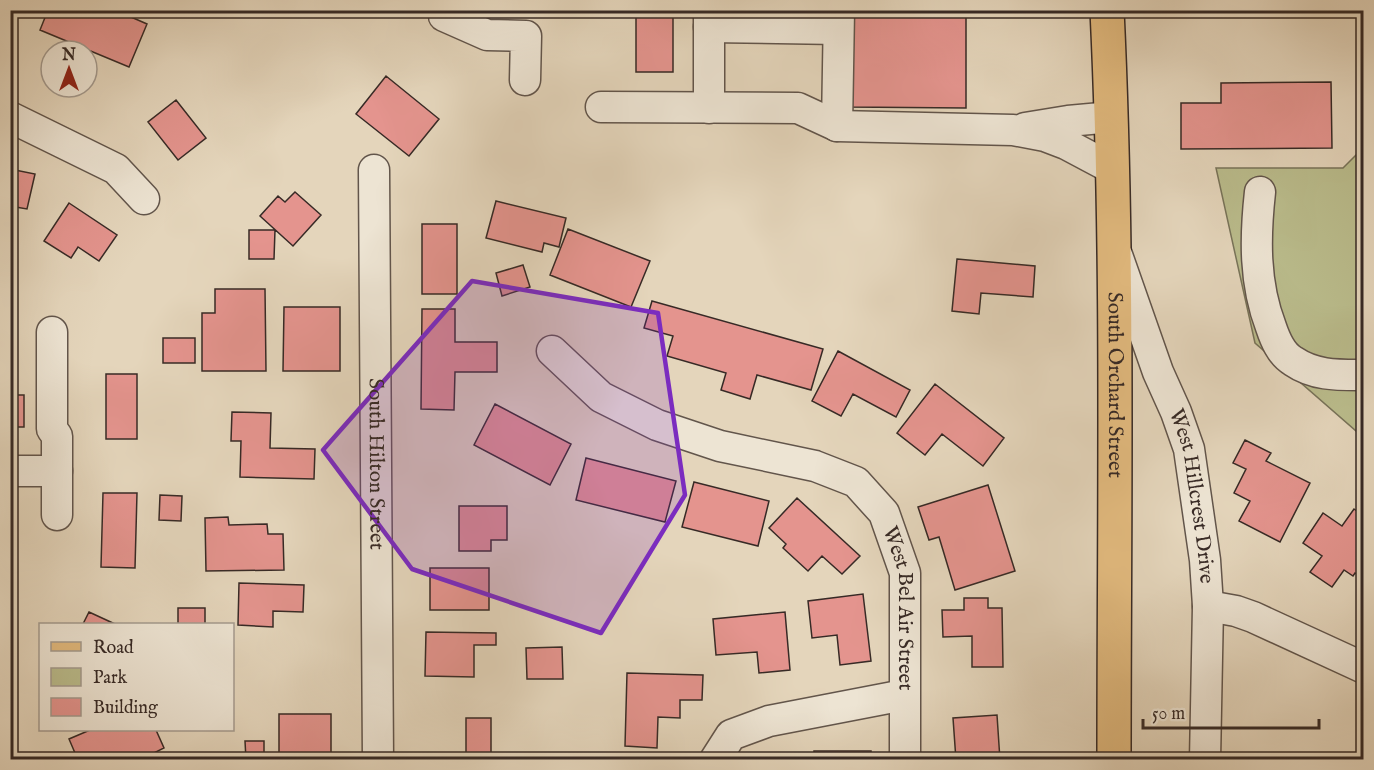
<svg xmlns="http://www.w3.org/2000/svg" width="1374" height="770" font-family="'IM FELL English',serif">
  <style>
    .green { fill: #babc8c; stroke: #787359; stroke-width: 1.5 }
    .building { fill: #e4948e; stroke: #372a26; stroke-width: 1.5 }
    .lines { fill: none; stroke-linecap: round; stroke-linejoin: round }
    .minor-casing { stroke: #62554b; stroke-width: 33 }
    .major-casing { stroke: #372a26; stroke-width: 36 }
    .minor { stroke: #ede4d3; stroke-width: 30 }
    .major { stroke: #e2ba7e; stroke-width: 33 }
    .marked { fill: #7b2cbf; fill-opacity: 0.2; stroke: #7b2cbf; stroke-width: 4.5; stroke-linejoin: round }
    .labels { text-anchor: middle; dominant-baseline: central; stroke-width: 6; stroke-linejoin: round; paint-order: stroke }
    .street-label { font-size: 21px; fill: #372a26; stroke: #ede4d3 }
  </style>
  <rect width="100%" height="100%" fill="#e4d5bb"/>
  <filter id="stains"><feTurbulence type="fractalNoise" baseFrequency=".00333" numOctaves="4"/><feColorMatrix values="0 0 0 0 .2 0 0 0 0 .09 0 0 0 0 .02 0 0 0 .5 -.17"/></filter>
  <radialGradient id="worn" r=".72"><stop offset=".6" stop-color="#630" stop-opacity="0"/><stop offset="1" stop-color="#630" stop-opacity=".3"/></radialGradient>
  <path class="green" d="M1363 148V437L1255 343 1216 168H1343Z"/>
  <path class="building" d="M48 10H115L147 24 129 67 40 30Z
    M636 10H673V72H636Z
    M847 10H966V108L847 107Z
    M386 76 439 119 409 156 356 114Z
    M1331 82 1332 148 1181 149V103H1221V83Z
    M176 100 206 138 178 160 148 122Z
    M10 169 35 174 27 209 10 206Z
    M295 192 321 215 293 246 260 216 278 196 285 202Z
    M496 201 566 218 559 247 544 243 542 252 486 238Z
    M69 203 117 235 99 261 78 247 71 258 44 241Z
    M422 224H457V294H422Z
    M568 229 650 261 631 307 550 275Z
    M249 230H275L274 259H249Z
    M957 259 1035 266 1033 297 981 293 979 314 952 311Z
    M523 265 530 287 502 296 496 273Z
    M10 279H12V352H10Z
    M215 289H265L266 371H202V313H215Z
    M652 301 823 349 811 390 757 375 750 399 721 390 726 373 667 356 673 336 644 328Z
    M284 307H340V371H283Z
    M422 309H455V342H497V372H455L454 410 421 409Z
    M163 338H195V363H163Z
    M838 351 910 390 896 417 853 394 841 416 812 401Z
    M106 374H137V439H106Z
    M935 384 1004 438 983 466 942 434 925 455 897 433Z
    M10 395H24V427H10Z
    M495 404 571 444 550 485 474 445Z
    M232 412 271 413 270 448 315 449 314 479 240 477 241 441H231Z
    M1245 440 1271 453 1266 461 1310 483 1280 542 1239 521 1250 501 1234 493 1246 469 1233 463Z
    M586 458 676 481 665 522 576 500Z
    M694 482 769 501 758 546 682 527Z
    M988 485 1015 571 955 590 939 537 929 540 918 507Z
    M103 493H137L135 568 101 567Z
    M160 495 182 496 181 521 159 520Z
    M797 498 860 556 842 574 822 556 808 571 783 548 786 544 769 528Z
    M459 506H507V540H491V551H459Z
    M1354 509 1364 516V540L1362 542 1364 544V579L1355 573 1353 576 1344 570 1332 587 1310 572 1322 556 1303 543 1323 513 1342 526Z
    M228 517 229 525 267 524 268 534H283L284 570 206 571 205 518Z
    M430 568H489V610H430Z
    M239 583 304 585 303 612 273 611V627L238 625Z
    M863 594 871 661 840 665 837 635 812 638 808 601Z
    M964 598H988V608H1002L1003 667H972V636L943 637 942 610H964Z
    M178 608H205V624H178Z
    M89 612 115 624H83Z
    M785 612 790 670 759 673 757 652 716 655 713 619Z
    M426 632 496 633V645H474V677L425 676Z
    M562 647 563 679H527L526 648Z
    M627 673 703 675 702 700H680V718L658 717 657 748 625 746Z
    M279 714H331V755H279Z
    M997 715 1000 760H956L953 718Z
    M466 718H491V756H466Z
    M90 730H157H156L164 748 140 760H78L69 739Z
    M245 741H264V760H246Z
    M814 751H871V760H814Z"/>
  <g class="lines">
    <g class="minor-casing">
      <g id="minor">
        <path d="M444 10V16L487 35 526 36 525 80"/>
        <path d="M709 10V108"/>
        <path d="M709 27 838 29"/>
        <path d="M601 107 798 108 837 126 1013 130 1045 136 1066 144 1113 169"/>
        <path d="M10 117 116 169 144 199"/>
        <path d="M837 126 839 10"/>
        <path d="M1025 128 1068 121 1112 117"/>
        <path id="s1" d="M374 170 378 760"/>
        <path d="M1260 192C1255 237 1254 283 1271 327 1275 339 1281 354 1293 361 1315 376 1338 375 1364 375"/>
        <path id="s2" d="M1117 255 1158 372 1176 412 1189 449 1205 560 1208 606 1205 760"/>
        <path d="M52 332V429L57 436V515"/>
        <path id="s3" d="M552 351 601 397 657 425 720 446 815 466 856 482 884 513 905 573V760"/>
        <path d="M10 471H57"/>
        <path d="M1208 606 1236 611 1253 617 1364 668"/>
        <path d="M715 760 731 735 769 721 904 695"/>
      </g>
    </g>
    <g class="major-casing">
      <g id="major">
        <path id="s4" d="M1107 10C1119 260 1114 510 1114 760"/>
      </g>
    </g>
    <use href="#minor" class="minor"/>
    <use href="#major" class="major"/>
  </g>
  <path class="marked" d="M472 281 658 313 685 495 601 633 412 569 323 450Z"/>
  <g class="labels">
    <g class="street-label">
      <text stroke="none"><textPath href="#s4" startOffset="375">South Orchard Street</textPath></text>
      <text stroke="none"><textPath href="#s1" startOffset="294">South Hilton Street</textPath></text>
      <text stroke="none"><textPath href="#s2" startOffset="254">West Hillcrest Drive</textPath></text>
      <text stroke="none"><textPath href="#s3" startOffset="477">West Bel Air Street</textPath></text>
    </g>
  </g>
  <rect width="1374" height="770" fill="none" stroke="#e4d5bb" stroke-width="36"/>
  <rect x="12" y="12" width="1350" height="746" fill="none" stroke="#372a26" stroke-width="3"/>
  <rect x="18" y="18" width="1338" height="734" fill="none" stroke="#372a26" stroke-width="1.5"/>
  <rect x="39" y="623" width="195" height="108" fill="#ede4d3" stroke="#a49a8e" stroke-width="1.5"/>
  <rect x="51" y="642" width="30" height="9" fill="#e2ba7e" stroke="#a49a8e" stroke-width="1.5"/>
  <text x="93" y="653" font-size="18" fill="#372a26">Road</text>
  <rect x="51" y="668" width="30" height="18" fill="#babc8c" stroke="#a49a8e" stroke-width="1.5"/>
  <text x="93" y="683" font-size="18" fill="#372a26">Park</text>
  <rect x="51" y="698" width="30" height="18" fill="#e4948e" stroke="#a49a8e" stroke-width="1.5"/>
  <text x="93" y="713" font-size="18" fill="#372a26">Building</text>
  <g transform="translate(69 69)"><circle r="28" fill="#ede4d3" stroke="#a49a8e" stroke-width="1.5"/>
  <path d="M0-4.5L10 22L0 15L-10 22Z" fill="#8f2418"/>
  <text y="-9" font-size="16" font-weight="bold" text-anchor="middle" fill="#372a26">N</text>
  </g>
  <path d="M1143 719v9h176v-9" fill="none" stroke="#372a26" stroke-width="3"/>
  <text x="1152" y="719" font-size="18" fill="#372a26" stroke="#ede4d3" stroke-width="4.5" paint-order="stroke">50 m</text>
  <rect width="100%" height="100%" filter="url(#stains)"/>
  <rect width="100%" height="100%" fill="url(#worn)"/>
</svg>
